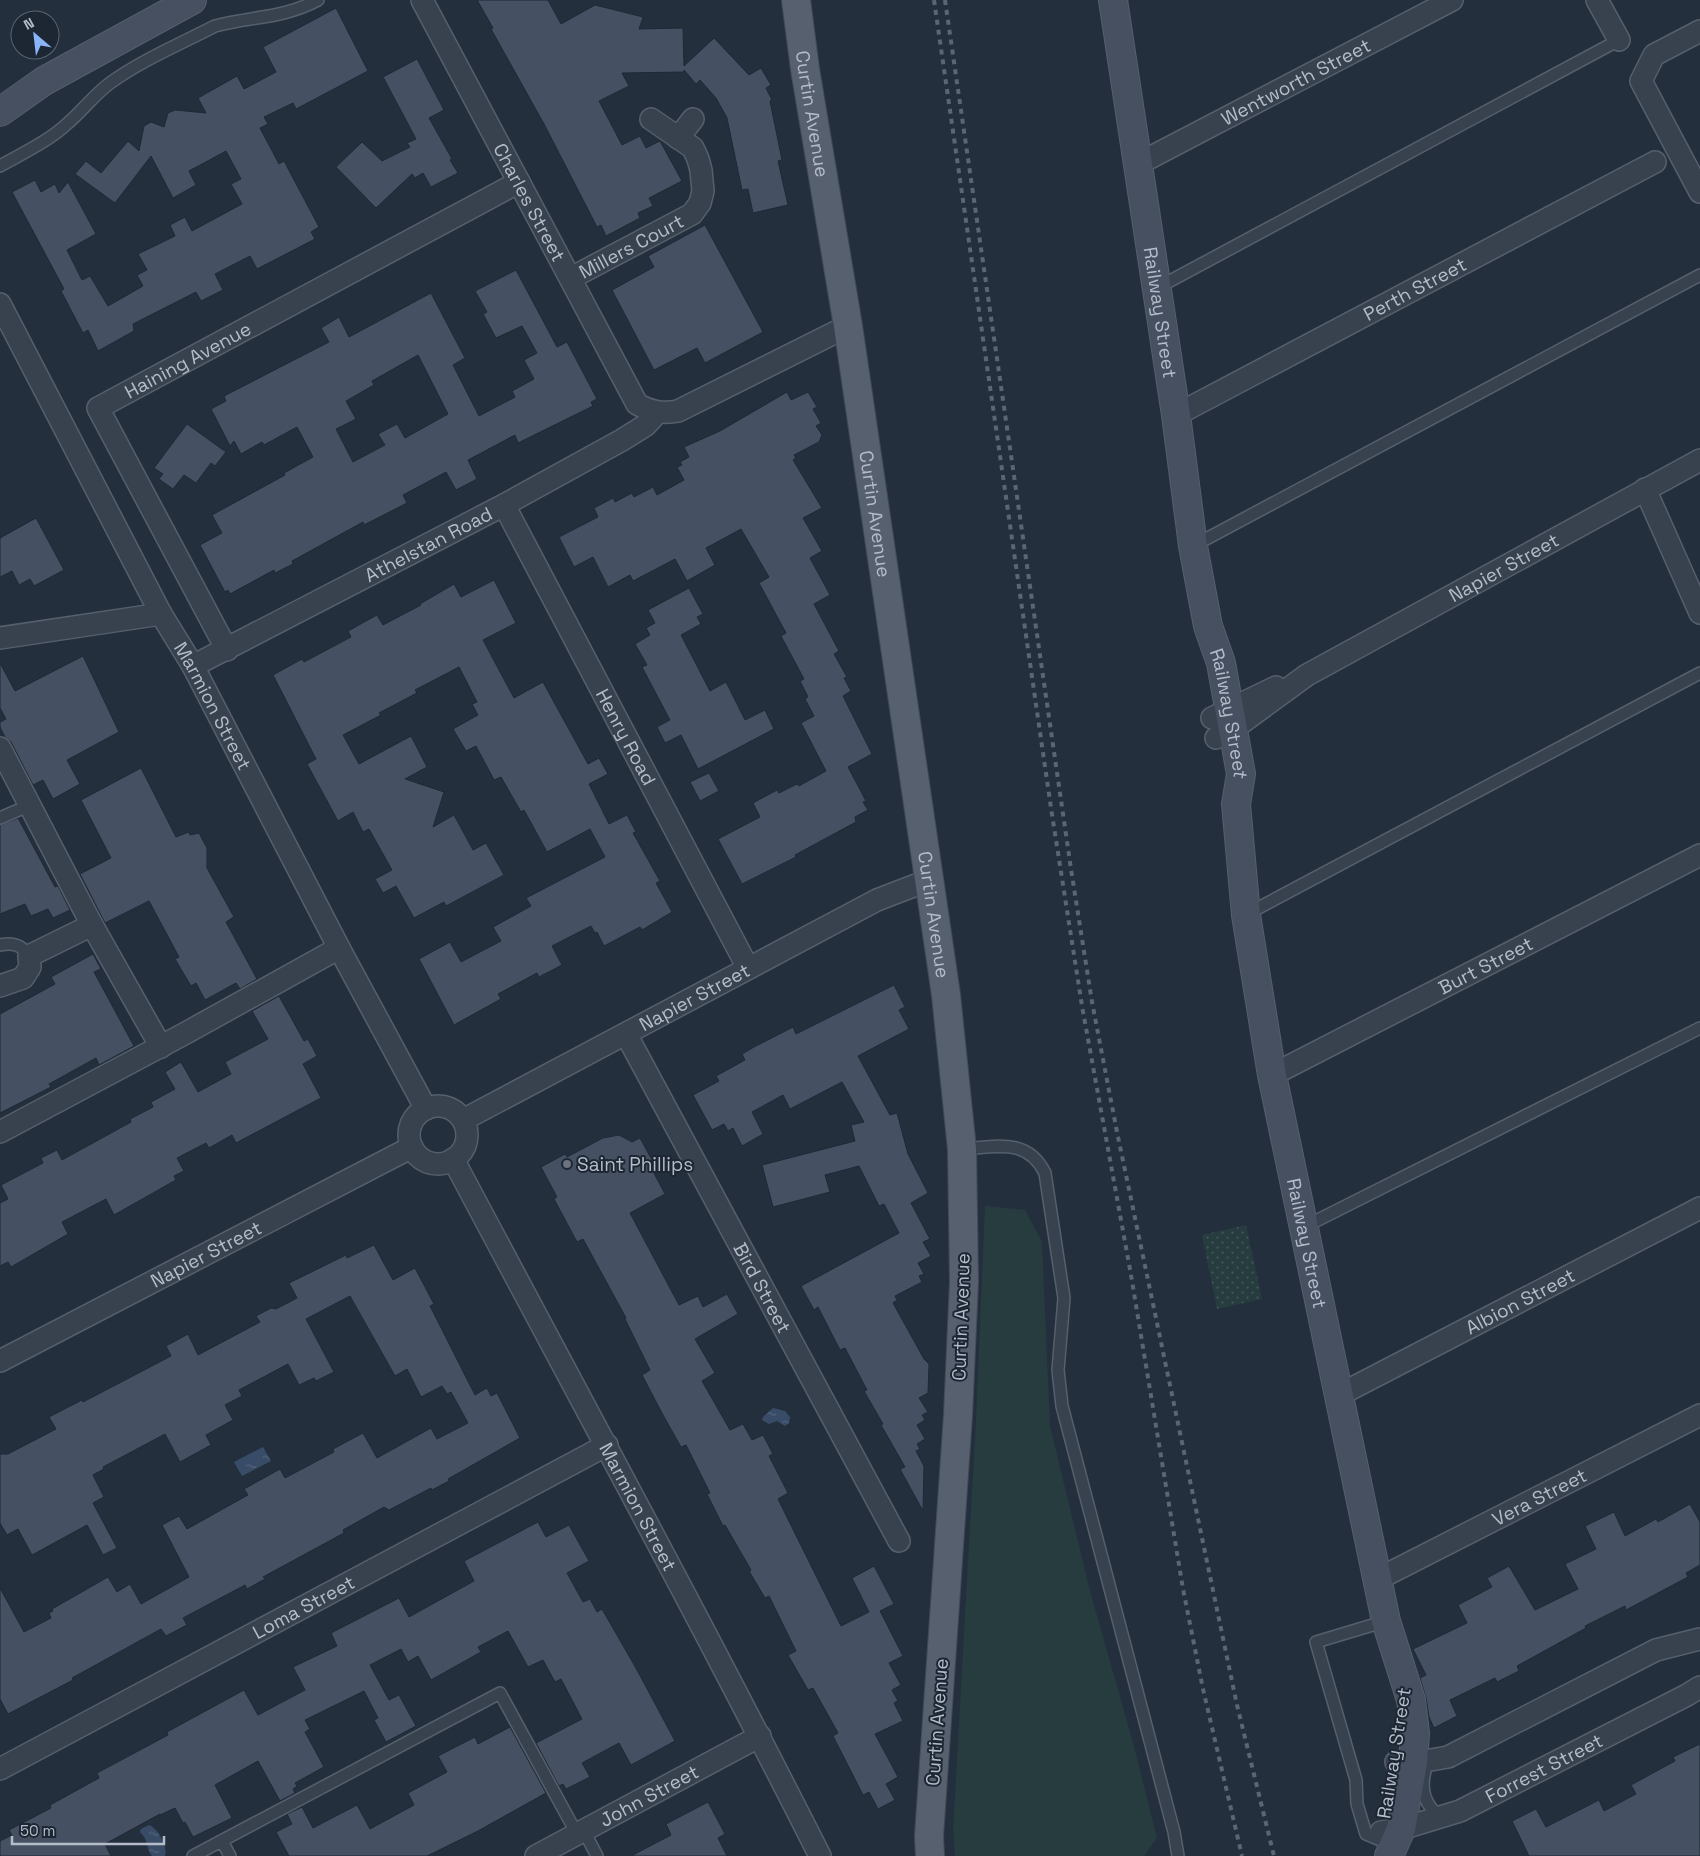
<svg xmlns="http://www.w3.org/2000/svg" width="1700" height="1856" font-family="'Space Grotesk',sans-serif">
  <style>
    .grass { fill: #263c3f }
    .park { fill: url(#park-dots) }
    .water { fill: url(#water-ripples) }
    .building { fill: #455162; stroke: #1f2835; fill-rule: evenodd }
    .lines { fill: none; stroke-linecap: round; stroke-linejoin: round }
    .lane-casing { stroke: #565f6c; stroke-width: 14 }
    .street-casing { stroke: #565f6c; stroke-width: 24 }
    .secondary-casing { stroke: #565f6c; stroke-width: 30 }
    .primary-casing { stroke: #414a57; stroke-width: 30 }
    .lane { stroke: #38414e; stroke-width: 11 }
    .street { stroke: #38414e; stroke-width: 21 }
    .secondary { stroke: #465061; stroke-width: 28 }
    .primary { stroke: #56606e; stroke-width: 28 }
    .rail { stroke: #5a6575; stroke-width: 4; stroke-dasharray: 5 5; stroke-linecap: butt }
    .worship-dot { fill: #6b7280; stroke: #1d2633; stroke-width: 2 }
    .labels { text-anchor: middle; dominant-baseline: central; stroke-width: 4; stroke-linejoin: round; paint-order: stroke }
    .street-label { font-size: 19px; fill: #b4bcc9; stroke: #1d2633 }
    .poi-label { font-size: 19px; fill: #b4bcc9; stroke: #1d2633; text-anchor: start }
  </style>
  <defs>
    <pattern id="park-dots" width="8" height="8" patternUnits="userSpaceOnUse" patternTransform="scale(1.25)"><rect width="8" height="8" fill="#263c3f"/><path d="M2 2h.1M6 6h.1" fill="none" stroke="#435659" stroke-width="1.8" stroke-linecap="round"/></pattern>
    <pattern id="water-ripples" width="26" height="14" patternUnits="userSpaceOnUse" patternTransform="scale(1.25)"><rect width="26" height="14" fill="#394c67"/><path d="M2 4q2-2 4 0t4 0M15 11q2-2 4 0t4 0" fill="none" stroke="#53647b"/></pattern>
  </defs>
  <rect width="100%" height="100%" fill="#242f3e"/>
  <path class="grass" d="M985 1206 1025 1210 1042 1242 1050 1426 1090 1591 1134 1746 1157 1838 1144 1856H955L953 1830 976 1420Z"/>
  <path class="park" d="M1246 1225 1262 1299 1217 1309 1202 1235Z"/>
  <path class="water" d="M773 1408 785 1411 790 1417 789 1423 785 1426 777 1421 769 1424 762 1420 763 1417Z
    M263 1447 271 1461 242 1476 234 1462Z
    M149 1825C158 1828 168 1847 165 1856H152C145 1847 149 1840 140 1832L141 1829Z"/>
  <path class="building" d="M477 0H548L561 24 595 5 643 17 639 29 683 28 684 66 714 38 749 75 761 68 771 85 766 88 772 100 770 101 782 160 778 161 788 205 753 213 748 189 742 190 727 118 716 98 700 80 696 84 684 70V72L622 73 629 86 599 101 622 145 640 136 646 148 660 141 682 181 649 198 653 206 638 213 640 218 606 236 601 225 597 227 544 124 491 29 493 28Z
    M336 8 368 71 296 109 293 103 264 117 268 124 260 128 279 164 284 161 319 227 311 232 315 239 257 269 250 256 215 274 223 290 201 301 196 292 133 324 134 331 98 351 88 330 83 333 61 291 64 289 12 192 35 180 41 192 55 184 59 193 68 182 96 234 67 250 82 280 90 276 108 306 143 286 137 275 147 270 138 254 175 236 170 225 185 217 192 231 242 204 231 184 241 179 226 151 189 171 196 185 173 198 151 156 115 203 75 174 86 161 101 173 128 141 139 151 144 126 151 122 164 127 168 113 175 110 206 113 198 98 237 76 244 89 276 72 263 47Z
    M417 59 444 110 429 118 452 159 450 160 458 173 431 187 423 173 415 178 412 174 376 208 336 167 362 142 382 161 410 147 407 143 416 139 383 77Z
    M705 225 763 332 705 363 697 348 654 370 612 290 654 267 648 256Z
    M516 270 557 347 567 342 597 399 591 402 593 406 518 443 515 435 468 460 477 479 456 490 446 472 403 495 407 503 364 525 363 522 292 561 293 564 275 573 274 570 230 594 228 590 225 592 200 545 222 533 212 515 285 475 284 473 313 457 297 427 264 445 262 442 241 454 234 441 230 446 211 409 226 401 224 396 329 342 321 328 339 317 349 337 431 293 465 358 453 365 479 416 515 397 512 391 534 379 524 360 537 353 522 326 496 338 483 314 487 312 475 291ZM418 355 448 414 405 438 397 424 378 434 385 445 353 462 336 429 356 419 346 401 374 385 372 381Z
    M787 392 791 400 808 392 817 407 813 409 821 423 816 426 822 435 819 442 794 455 796 458 793 460 822 508 803 518 822 551 810 558 830 595 814 604 839 651 834 654 847 677 844 678 851 691 843 696 872 754 848 767 866 801 863 802 868 810 855 817 856 822 795 855 796 857 742 884 718 839 760 817 753 803 777 790 779 793 797 784 799 786 826 771 801 723 814 716 805 699 808 697 800 681 804 679 781 636 786 633 759 583 769 577 741 529 706 548 715 565 687 581 675 559 633 581 630 575 608 587 593 557 574 567 559 537 598 517 594 508 613 498 615 502 632 493 634 497 653 487 657 495 684 480 677 467 682 465 680 462 689 457 684 447 720 431Z
    M187 424 226 452 215 466 211 463 196 483 184 475 173 489 159 479 163 474 154 468Z
    M36 518 64 570 34 586 30 579 19 585 12 571 0 577V538Z
    M494 580 516 623 483 640 514 698 543 682 588 764 599 758 608 774 589 784 609 824 627 815 636 832 633 833 660 881 656 883 672 912 642 930 640 927 604 946 597 932 595 933 591 926 552 946 562 965 539 977 537 973 498 994 501 999 454 1025 419 959 450 942 461 962 501 941 493 927 531 906 526 898 605 857 590 829 547 852 524 810 521 812 501 777 494 780 476 746 466 751 453 729 478 715 472 704 477 702 459 667 415 690 417 693 379 713 381 715 343 735 359 764 411 736 427 767 405 779 444 792 433 827 454 815 473 850 486 843 504 875 446 906 444 902 414 918 396 886 383 893 375 879 392 870 369 829 363 832 353 812 338 821 307 764 316 759 273 675 302 659 304 662 351 637 348 631 377 615 383 625 421 605 420 604 454 584 461 597Z
    M689 588 703 614 697 617 701 624 681 635 710 691 726 682 745 720 765 710 774 729 698 769 681 735 665 743 657 727 670 720 642 667 647 665 635 644 650 635 646 628 655 623 648 610Z
    M83 656 119 732 67 760 80 784 53 799 43 780 33 785 11 742 5 737 0 727V722L6 719 0 708V663L15 691Z
    M141 768 176 837 189 832 190 835 199 833 207 848V868L234 917 226 922 257 979 240 989 236 983 205 1000 196 983 191 986 175 959 179 957 149 901 105 923 80 874 111 858 81 800Z
    M709 773 719 791 700 801 690 782Z
    M18 818 55 887 58 886 70 910 53 918 48 909 31 916 25 904 0 914V825Z
    M93 954 101 969 94 972 134 1046 99 1065 96 1058 49 1084 51 1087 0 1113V1014L55 984 51 977Z
    M894 985 905 1007 899 1010 909 1029 858 1056 890 1115 897 1113 908 1154 928 1193 911 1203 930 1239 923 1242 931 1256 918 1263 924 1274 919 1276 922 1282 895 1296 897 1300 893 1303 924 1359 929 1364 928 1393 919 1398 928 1412 922 1415 925 1420 917 1425 925 1439 917 1444 920 1449 916 1451 924 1466 923 1511 900 1469 905 1467 881 1425 883 1424 864 1391 867 1390 845 1348 840 1350 818 1307 814 1310 801 1286 899 1233 884 1204 879 1206 859 1166 825 1175 830 1192 773 1207 762 1165 855 1141 851 1125 864 1122 842 1082 790 1109 783 1095 752 1112 763 1134 742 1146 733 1128 728 1131 724 1124 712 1130 693 1095 719 1081 716 1076 745 1060 742 1054 754 1047 793 1027 796 1034Z
    M279 996 304 1041 308 1039 317 1056 303 1064 321 1098 236 1143 232 1135 209 1148 206 1143 177 1158 184 1171 174 1176 176 1180 114 1215 106 1199 62 1222 68 1234 11 1267 8 1262 0 1266V1203L8 1199 1 1185 43 1163 41 1158 57 1150 62 1160 131 1122 130 1119 153 1107 151 1102 175 1089 165 1072 181 1062 198 1092 231 1074 225 1062 268 1039 252 1011Z
    M619 1135 632 1142 640 1138 652 1160 648 1162 665 1194 630 1213 679 1305 698 1296 703 1307 727 1294 738 1314 695 1339 715 1373 702 1381 730 1430 743 1424 752 1440 763 1435 773 1454 769 1456 788 1493 778 1499 841 1626 869 1612 852 1578 874 1566 894 1604 880 1611 903 1656 889 1663 901 1685 892 1690 898 1701 894 1703 903 1721 875 1734 898 1777 886 1784 895 1800 878 1809 869 1792 863 1795 833 1736 838 1733 813 1688 808 1690 788 1655 796 1651 769 1596 765 1598 749 1571 751 1570 725 1525 723 1526 707 1494 710 1493 686 1445 681 1447 663 1415 642 1375 650 1370 625 1319 626 1318 583 1239 577 1242 554 1199 557 1197 541 1167 565 1154 567 1157 603 1138Z
    M374 1245 393 1280 415 1268 434 1304 430 1306 475 1395 487 1388 491 1396 497 1393 520 1438 448 1479 449 1481 432 1490 431 1488 389 1510 384 1507 343 1530 344 1533 263 1577 265 1579 247 1589 245 1585 183 1618 187 1625 166 1636 161 1629 72 1678 73 1680 8 1714 0 1699V1588L24 1632 51 1618 49 1613 53 1611 52 1609 108 1577 117 1592 130 1584 141 1604 189 1577 162 1525 179 1516 187 1529 248 1495 244 1489 280 1469 285 1478 334 1452 333 1449 363 1433 377 1458 431 1428 437 1439 468 1423 451 1392 447 1394 442 1386 421 1397 407 1369 395 1376 350 1296 306 1319 334 1372 316 1381 314 1378 299 1385 288 1364 239 1390 242 1396 225 1405 233 1420 206 1435 211 1445 180 1462 165 1434 103 1467 104 1469 93 1475 104 1497 93 1503 117 1548 103 1555 87 1525 32 1555 18 1529 7 1535 0 1523V1454H8L56 1429 49 1417 82 1400 83 1402 171 1356 166 1346 188 1334 198 1355 260 1322 256 1316 271 1308 276 1309 297 1298 289 1283 346 1255 347 1258Z
    M1690 1504 1700 1522V1565L1686 1573 1688 1577 1626 1610 1625 1606 1585 1626 1586 1628 1517 1666 1519 1671 1497 1682 1495 1678 1450 1700 1457 1716 1434 1728 1429 1717 1426 1698 1420 1678 1426 1675 1413 1649 1467 1623 1458 1605 1492 1587 1487 1578 1509 1566 1535 1610 1578 1589 1565 1564 1596 1549 1585 1526 1614 1512 1625 1536 1656 1519 1658 1522Z
    M538 1522 546 1537 569 1525 589 1561 567 1573 583 1602 590 1599 597 1612 602 1609 637 1670 675 1741 631 1765 619 1743 582 1763 590 1777 566 1789 563 1784 559 1786 536 1743 582 1719 561 1679 555 1682 543 1660 528 1667 508 1631 478 1647 481 1652 431 1680 418 1656 408 1662 401 1649 370 1665 389 1700 399 1695 416 1726 386 1742 374 1720 378 1718 364 1691 305 1720 310 1729 305 1732 324 1767 295 1783 297 1786 293 1789 295 1793 280 1801 258 1761 215 1785 232 1818 193 1837 185 1822 183 1823 175 1808 160 1815V1814L105 1844 111 1856H0V1841L12 1835 9 1830 51 1808 50 1805 99 1778 97 1773 168 1735 167 1732 244 1690 258 1715 305 1690 293 1667 337 1646 331 1633 399 1598 409 1617 474 1581 464 1561Z
    M510 1727 546 1793 478 1831 427 1856H289L276 1832 292 1824 287 1814 302 1807 313 1828 357 1805 370 1829 414 1805 408 1793 447 1772 438 1756 475 1737 478 1744Z
    M1700 1744V1856H1529L1512 1821 1536 1809 1546 1827 1599 1800 1604 1811 1636 1794 1631 1785 1675 1761 1673 1757Z
    M708 1802 725 1834 718 1838 727 1856H631L671 1835 666 1824Z"/>
  <g class="lines">
    <g class="lane-casing">
      <path id="lane" d="M0 166C23 153 49 141 68 123 83 110 94 95 110 83 142 60 180 44 215 26 252 16 282 19 318 0
        M1157 288 1619 40
        M1193 546 1700 275
        M0 818 30 805
        M1247 914 1700 673
        M0 945C13 942 22 945 29 956
        M962 1149C995 1147 1027 1137 1045 1173L1064 1298 1058 1370 1062 1406 1174 1832 1178 1856
        M1304 1227 1700 1028
        M1425 1771C1420 1791 1425 1805 1441 1818
        M222 1841 230 1856
        M1385 1842 1366 1834 1357 1804 1356 1780 1316 1642 1386 1621
        M193 1856 500 1693 577 1834 587 1837 597 1856"/>
    </g>
    <g class="street-casing">
      <g id="street">
        <path id="s1" d="M422 0 637 404C651 412 663 414 678 411L848 326"/>
        <path d="M1597 0 1619 40"/>
        <path d="M1700 31 1654 55 1641 81 1700 192"/>
        <path d="M678 138 693 119"/>
        <path id="s2" d="M1138 164 1452 0"/>
        <path id="s3" d="M571 278 692 214 700 203 703 191 701 170 698 159 693 148 651 119"/>
        <path id="s4" d="M0 304 161 614 193 666 339 948 426 1109"/>
        <path id="s5" d="M1176 415 1655 162"/>
        <path d="M1645 489 1700 613"/>
        <path id="s6" d="M504 505 748 968"/>
        <path d="M0 638 161 614"/>
        <path id="s7" d="M227 650 98 408 519 182"/>
        <path id="s8" d="M193 666 504 505 622 440 646 425 657 413"/>
        <path d="M1212 718 1276 687"/>
        <path id="s9" d="M1216 738 1233 729 1307 675 1700 460"/>
        <path d="M0 748 92 925 161 1047"/>
        <path d="M0 986 23 978 30 967 29 956 92 925"/>
        <path id="s10" d="M626 1034 899 1541"/>
        <path id="s11" d="M1272 1075 1700 855"/>
        <circle cx="438" cy="1135" r="29"/>
        <path id="s12" d="M463 1120 877 900 929 880"/>
        <path d="M0 1132 184 1034 339 948"/>
        <path id="s13" d="M453 1159C576 1391 702 1622 820 1856"/>
        <path id="s14" d="M0 1361 412 1147"/>
        <path id="s15" d="M1339 1395 1700 1208"/>
        <path id="s16" d="M1378 1579 1700 1415"/>
        <path d="M1396 1762 1413 1763 1448 1757 1656 1650 1700 1639"/>
        <path id="s17" d="M0 1769 607 1445"/>
        <path id="s18" d="M1381 1832 1401 1829 1460 1811 1687 1695 1700 1687"/>
        <path id="s19" d="M536 1856 760 1736"/>
      </g>
    </g>
    <g class="secondary-casing">
      <g id="secondary">
        <path id="s20" d="M1113 0 1176 415 1193 546 1208 626 1221 663 1241 774 1236 804 1246 915 1272 1075 1386 1621 1411 1700 1415 1733 1413 1763 1401 1829 1389 1856"/>
        <path d="M0 112 44 81 192 0"/>
      </g>
    </g>
    <g class="primary-casing">
      <g id="primary">
        <path id="s21" d="M796 0 805 69 848 326 946 995 962 1149 964 1282 958 1415 929 1836 930 1856"/>
      </g>
    </g>
    <use href="#lane" class="lane"/>
    <use href="#street" class="street"/>
    <use href="#secondary" class="secondary"/>
    <use href="#primary" class="primary"/>
    <path class="rail" d="M934 0 1051 808 1082 1006 1131 1275 1183 1589 1203 1689 1242 1856
      M945 0 1071 869 1092 1002 1117 1132 1237 1705 1274 1856"/>
  </g>
  <circle class="worship-dot" cx="567" cy="1164" r="5"/>
  <g class="labels">
    <g class="street-label">
      <text stroke="none"><textPath href="#s2" startOffset="178">Wentworth Street</textPath></text>
      <text stroke="none"><textPath href="#s21" startOffset="115">Curtin Avenue</textPath></text>
      <text stroke="none"><textPath href="#s1" startOffset="229">Charles Street</textPath></text>
      <text stroke="none"><textPath href="#s3" startOffset="68">Millers Court</textPath></text>
      <text stroke="none"><textPath href="#s5" startOffset="270">Perth Street</textPath></text>
      <text stroke="none"><textPath href="#s20" startOffset="316">Railway Street</textPath></text>
      <text stroke="none"><textPath href="#s7" startOffset="376">Haining Avenue</textPath></text>
      <text stroke="none"><textPath href="#s21" startOffset="520">Curtin Avenue</textPath></text>
      <text stroke="none"><textPath href="#s8" startOffset="265">Athelstan Road</textPath></text>
      <text stroke="none"><textPath href="#s9" startOffset="335">Napier Street</textPath></text>
      <text stroke="none"><textPath href="#s4" startOffset="455">Marmion Street</textPath></text>
      <text stroke="none"><textPath href="#s20" startOffset="724">Railway Street</textPath></text>
      <text stroke="none"><textPath href="#s6" startOffset="262">Henry Road</textPath></text>
      <text stroke="none"><textPath href="#s21" startOffset="925">Curtin Avenue</textPath></text>
      <text stroke="none"><textPath href="#s11" startOffset="240">Burt Street</textPath></text>
      <text stroke="none"><textPath href="#s12" startOffset="262">Napier Street</textPath></text>
      <text stroke="none"><textPath href="#s20" startOffset="1261">Railway Street</textPath></text>
      <text stroke="none"><textPath href="#s14" startOffset="232">Napier Street</textPath></text>
      <text stroke="none"><textPath href="#s10" startOffset="288">Bird Street</textPath></text>
      <text stroke="none"><textPath href="#s15" startOffset="204">Albion Street</textPath></text>
      <text transform="translate(961 1317) rotate(-88)">Curtin Avenue</text>
      <text stroke="none"><textPath href="#s16" startOffset="181">Vera Street</textPath></text>
      <text stroke="none"><textPath href="#s13" startOffset="394">Marmion Street</textPath></text>
      <text stroke="none"><textPath href="#s17" startOffset="344">Loma Street</textPath></text>
      <text transform="translate(937 1722) rotate(-86)">Curtin Avenue</text>
      <text transform="translate(1394 1753) rotate(-81)">Railway Street</text>
      <text stroke="none"><textPath href="#s18" startOffset="176">Forrest Street</textPath></text>
      <text stroke="none"><textPath href="#s19" startOffset="128">John Street</textPath></text>
    </g>
    <g class="poi-label">
      <text x="577" y="1164">Saint Phillips</text>
    </g>
  </g>
  <g transform="translate(35 35) rotate(332)"><circle r="24" fill="#1d2633" stroke="#59626f"/>
  <path d="M0-4L9 19L0 12L-9 19Z" fill="#8ab4f8"/>
  <text y="-8" font-size="14" font-weight="bold" text-anchor="middle" fill="#b4bcc9">N</text>
  </g>
  <path d="M12 1836v8h152v-8" fill="none" stroke="#b4bcc9" stroke-width="2.5"/>
  <text x="20" y="1836" font-size="15" fill="#b4bcc9" stroke="#1d2633" stroke-width="4" paint-order="stroke">50 m</text>
</svg>
